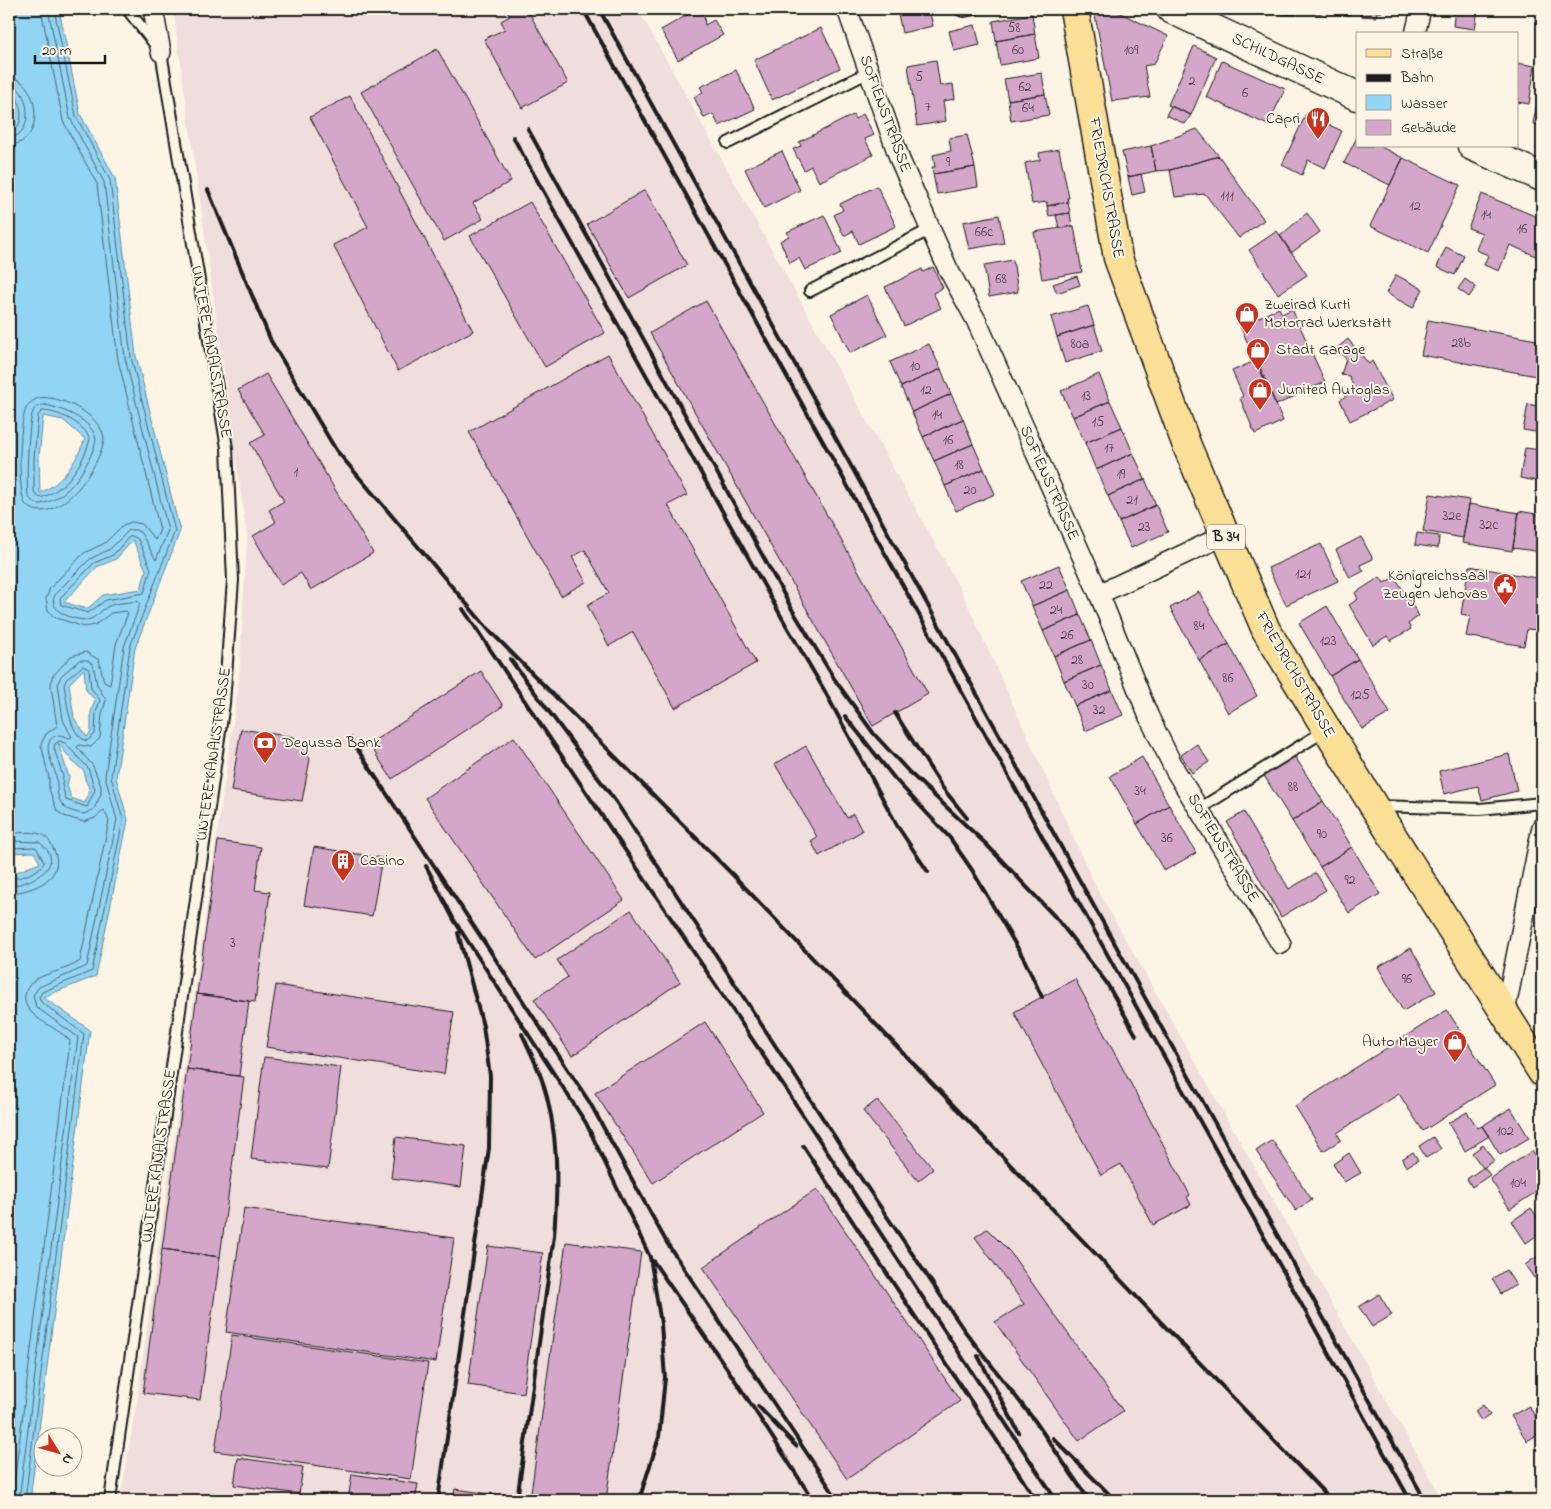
<svg xmlns="http://www.w3.org/2000/svg" width="1551" height="1509" font-family="'Indie Flower',sans-serif">
  <style>
    .built { fill: #f0dedd }
    .water { fill: #92d4f3; stroke: #638a9d; fill-rule: evenodd }
    .lines { fill: none; stroke-linecap: round; stroke-linejoin: round }
    .shore { stroke: #4b6672; stroke-width: 1 }
    .building { fill: #d4a7ca; stroke: #1c1c1c }
    .lane-casing { stroke: #1c1c1c; stroke-width: 14 }
    .street-casing { stroke: #1c1c1c; stroke-width: 22 }
    .secondary-casing { stroke: #1c1c1c; stroke-width: 31 }
    .primary-casing { stroke: #1c1c1c; stroke-width: 31 }
    .lane { stroke: #fcf5e5; stroke-width: 10 }
    .street { stroke: #fcf5e5; stroke-width: 19 }
    .secondary { stroke: #fcf5e5; stroke-width: 28 }
    .primary { stroke: #fbdf96; stroke-width: 28 }
    .rail { stroke: #1c1c1c; stroke-width: 4 }
    .labels { text-anchor: middle; dominant-baseline: central; stroke-width: 4; stroke-linejoin: round; paint-order: stroke }
    .number-label { font-size: 14px; fill: #4a3f48 }
    .shield { fill: #fcf5e5; stroke: #5f5d58; stroke-width: 1 }
    .shield-label { font-size: 15px; font-weight: bold; fill: #1c1c1c }
    .street-label { font-size: 16px; fill: #1c1c1c; stroke: #fcf5e5 }
    .poi-label { font-size: 16px; fill: #1c1c1c; stroke: #fcf5e5; text-anchor: start }
  </style>
  <rect width="100%" height="100%" fill="#fcf5e5"/>
  <filter id="ink" filterUnits="userSpaceOnUse"><feTurbulence type="fractalNoise" baseFrequency=".02" numOctaves="2"/><feDisplacementMap in="SourceGraphic" scale="10" xChannelSelector="R" yChannelSelector="G"/><feConvolveMatrix kernelMatrix="1 2 1 2 8 2 1 2 1" color-interpolation-filters="sRGB"/></filter>
  <g filter="url(#ink)">
    <path class="built" d="M173 9H638L962 592 1096 887 1443 1500H120L137 1400 239 680 247 537Z"/>
    <path class="water" d="M9 9H59L80 114 115 178 136 356 180 531 135 648 116 778 128 820 96 976 43 997 90 1030 30 1500H9V875L40 863 34 852 9 853V128L16 122 9 90ZM43 416 63 420 85 439C75 463 64 482 40 493L39 458ZM133 540 146 570 141 589 103 595 87 609 64 602 97 567 116 559ZM84 669 86 690 95 700 91 712V732L87 737 74 718 69 684ZM58 743 73 762 84 771 85 779 90 790 85 803 71 798 67 785 69 777Z"/>
    <g class="lines">
      <path class="shore" d="M9 77C39 78 48 144 9 145
        M9 84C29 85 37 136 9 138
        M9 90 14 92C21 102 27 129 9 132
        M38 398C59 394 101 415 104 438 102 465 56 531 26 505 17 494 19 422 26 409 28 403 33 401 38 398Z
        M46 405C62 409 94 420 96 440 90 465 68 500 40 504 35 503 30 501 28 495 26 485 28 421 33 412 35 406 40 405 46 405Z
        M42 411C58 411 84 423 90 439 84 463 65 491 40 498L34 493V458L38 416Z
        M132 536 138 539 151 569 144 593 106 600 88 613 61 605 60 598 94 563 113 555 128 538Z
        M80 660H87L93 664 97 685 106 700 102 714 100 738 91 747 79 745 77 747 93 766 101 786V794L94 809 84 814C78 813 67 811 63 805 55 797 58 785 56 776 54 765 40 744 55 736 60 734 65 736 69 738L72 737 63 720 58 683 61 676Z
        M83 666 89 669 91 688 100 700 96 713 95 734 87 741C69 736 67 700 64 685L66 680Z
        M60 741 65 743 88 768 95 790 87 807 66 800 62 785 63 777 54 748 55 744Z
        M9 834C18 833 31 831 40 834 47 836 50 842 53 848 68 877 34 892 9 893
        M9 841 39 842C70 865 31 884 9 886
        M9 848 36 847 44 862C41 872 19 879 9 879
        M12 1500 70 1041C58 1026 17 1016 26 991 28 986 32 982 36 979 50 972 67 970 80 961L109 821 104 810 95 818 84 822 64 816 57 811 49 789V778L41 744 46 734 57 726 51 686 52 677 71 656 86 652 99 660 104 682 110 685 116 644 128 613 126 611 111 613 95 625 84 627 54 617 48 610 46 599 50 588 84 553 105 543 123 525 132 522 142 524 155 540 160 530 118 360 97 184 63 121 41 9
        M19 1500 78 1037 36 1007 33 995 39 987 87 966 117 820 105 776 124 647 140 604 138 601C129 603 115 602 107 607 100 611 95 619 87 620 73 620 45 611 56 593L90 559 110 549 129 530H136L141 533 156 560 168 530 125 358 104 182 70 118 48 9
        M25 1500 84 1034 41 1002 39 997 42 992 92 971 123 820 111 777 130 647 175 531 131 357 110 180 76 116 54 9"/>
    </g>
    <path class="building" d="M510 9H527L568 83 522 108 484 39 505 29 501 21 510 16 507 11Z
      M897 9H929L933 26 902 33Z
      M1104 9H1112L1168 36 1154 64 1144 66 1150 97 1112 101 1095 16Z
      M1281 9H1321V14L1304 13V9H1297L1296 15 1281 14Z
      M1330 9H1382V12H1377L1376 17 1360 16 1361 10H1350V15L1335 14 1334 9Z
      M1455 9H1478L1475 29 1453 26Z
      M696 10 704 15 705 25 714 20 723 35 678 60 661 30Z
      M1032 14 1035 34 996 41 993 21Z
      M975 25 980 45 954 51 949 31Z
      M821 28 840 68 772 100 754 60Z
      M1035 34 1039 58 1000 65 996 41Z
      M1194 46 1216 57 1191 115 1168 105Z
      M437 49 511 181 473 203 483 219 444 241 361 92Z
      M936 60 940 86 953 84 955 99 943 101 946 121 917 126 908 65Z
      M1222 61 1285 89 1268 125 1206 97Z
      M1517 63 1535 66 1529 104 1517 102Z
      M736 70 755 109 719 126 713 114 704 118 694 97 703 92 700 87Z
      M1042 73 1045 94 1008 100 1004 79Z
      M1542 75V125L1533 124Z
      M1045 94 1049 115 1011 121 1008 100Z
      M350 96 473 331 398 371 333 245 368 227 310 117Z
      M1171 106 1191 115 1185 124 1166 115Z
      M863 114 874 135 865 139 873 155 819 182 811 166 804 170 793 149 801 146 799 142 853 115 855 119Z
      M1306 114 1342 131 1325 168 1308 160 1302 175 1282 165Z
      M1197 129 1219 156 1170 170 1156 171 1151 146Z
      M967 135 975 167 933 174 932 167H935L933 155 951 151 949 138Z
      M1357 137V146H1379L1403 158 1390 185 1344 163Z
      M1151 146 1156 171 1128 177 1122 152Z
      M1059 149 1069 198H1067L1068 202 1047 206V202L1032 204 1025 163 1040 160 1039 153Z
      M782 151 800 190 764 208 745 169Z
      M1219 156 1264 220 1239 238 1205 194 1175 197 1170 170Z
      M1403 158 1460 185 1428 253 1370 226Z
      M975 167 978 187 937 194 933 174Z
      M1141 174 1145 192 1132 195 1128 177Z
      M877 186 896 226 859 244 853 231 844 236 834 215 843 210 840 204Z
      M645 190 687 265 629 298 587 224Z
      M1482 194 1542 219V247L1538 257 1510 245 1499 271 1484 265 1488 255 1476 250 1482 233 1468 228Z
      M530 202 605 333 545 367 470 236Z
      M1068 202 1070 213 1049 216 1047 206Z
      M1070 213 1072 226 1059 228 1056 215Z
      M1307 213 1320 232 1291 253 1280 236Z
      M824 215 842 253 805 270 799 258 790 263 780 241 789 236 787 232Z
      M999 215 1004 243 969 249 963 222Z
      M1074 226 1082 272 1042 279 1034 232Z
      M1277 231 1307 275 1278 294 1249 250Z
      M1446 247 1464 256 1455 275 1437 267Z
      M1013 260 1018 292 989 297 984 265Z
      M933 267 943 288 933 293 941 308 904 326 885 287 922 269 923 272Z
      M1396 275 1423 289 1413 308 1386 293Z
      M1077 276 1080 285 1057 293 1053 284Z
      M1465 279 1476 287 1469 297 1458 289Z
      M867 295 887 335 850 353 831 314Z
      M706 301 928 694 873 726 650 333Z
      M1088 306 1094 325 1057 337 1051 317Z
      M1279 308 1282 314 1292 309 1325 382 1276 405 1240 326Z
      M1428 320 1542 341V377L1421 355Z
      M1094 325 1102 351 1065 363 1057 337Z
      M1348 339 1369 364 1372 361 1393 400 1350 421 1340 400 1355 390 1349 376 1341 375 1346 359 1337 348Z
      M929 344 941 369 901 387 890 362Z
      M608 354 687 495 668 505 756 663 675 708 633 632 609 646 587 605 609 593 585 550 572 557 586 582 561 596 469 432Z
      M1257 360 1283 421 1255 434 1240 398 1243 396 1232 371Z
      M941 369 951 394 912 412 901 387Z
      M266 374 373 553 311 590 301 573 281 585 253 536 276 522 269 510 284 501 250 443 265 435 238 390Z
      M1099 374 1110 401 1073 417 1061 391Z
      M951 394 963 419 923 437 912 412Z
      M1110 401 1122 427 1085 443 1073 417Z
      M1528 404 1542 407V433L1523 430Z
      M963 419 973 444 934 461 923 437Z
      M1122 427 1133 453 1096 470 1085 443Z
      M973 444 984 469 945 486 934 461Z
      M1525 448 1542 450V482L1520 478Z
      M1133 453 1145 479 1108 496 1096 470Z
      M984 469 995 494 956 511 945 486Z
      M1145 479 1156 505 1119 522 1108 496Z
      M1430 494 1470 500 1463 538 1423 531Z
      M1469 504 1519 513 1512 551 1462 543Z
      M1156 505 1168 532 1131 548 1119 522Z
      M1519 511 1542 515V552L1513 548Z
      M1417 533 1439 536 1438 548 1415 545Z
      M1361 537 1373 559 1360 565 1364 571 1350 578 1336 550Z
      M1321 544 1338 581 1286 605 1268 568Z
      M1059 565 1070 590 1032 606 1021 581Z
      M1469 566 1542 579V606L1538 630 1527 629 1524 646 1466 636 1470 616 1461 614Z
      M1380 577 1384 583 1395 577 1419 616 1408 624 1411 629 1390 641 1387 636 1373 645 1349 605 1358 599 1355 593Z
      M1070 590 1080 615 1043 631 1032 606Z
      M1199 592 1229 644 1199 660 1170 608Z
      M1327 606 1358 659 1330 676 1299 623Z
      M1080 615 1091 640 1054 656 1043 631Z
      M1091 640 1101 665 1064 681 1054 656Z
      M1229 644 1257 696 1228 713 1199 660Z
      M1358 659 1390 713 1362 729 1330 676Z
      M1101 665 1112 690 1075 706 1064 681Z
      M481 671 503 706 392 779 369 744Z
      M1112 690 1123 715 1085 731 1075 706Z
      M241 729 294 737 310 759 302 801 231 791Z
      M514 737 624 900 535 960 425 798Z
      M1197 744 1209 762 1192 773 1181 755Z
      M806 746 847 818 853 814 862 831 819 856 811 841 817 837 775 764Z
      M1509 754 1517 791 1482 800 1478 786 1444 794 1439 771Z
      M1294 755 1323 801 1292 821 1263 774Z
      M1142 757 1169 805 1137 824 1110 776Z
      M1323 801 1352 847 1320 867 1292 821Z
      M1169 805 1196 853 1164 871 1137 824Z
      M1244 812 1289 889 1316 873 1326 890 1281 917 1227 822Z
      M218 841 261 847 255 890 270 892 255 1002 197 994Z
      M314 847 382 858 372 916 304 905Z
      M1352 847 1380 894 1349 913 1320 867Z
      M631 910 680 982 572 1056 534 999 568 977 557 960Z
      M1411 948 1436 992 1403 1011 1378 967Z
      M1075 979 1190 1195 1187 1197 1191 1205 1153 1225 1121 1164 1101 1175 1014 1012Z
      M276 985 454 1012 444 1074 266 1047Z
      M197 994 249 1001 239 1076 187 1069Z
      M1447 1010 1495 1085 1423 1131 1399 1094 1337 1133 1341 1140 1323 1151 1295 1106Z
      M705 1022 763 1112 653 1183 595 1093Z
      M264 1057 341 1067 328 1169 251 1159Z
      M187 1069 244 1077 220 1257 162 1249Z
      M877 1100 933 1169 918 1181 863 1111Z
      M1511 1108 1529 1138 1500 1155 1482 1126Z
      M1467 1112 1478 1128 1482 1126 1489 1136 1465 1151 1448 1123Z
      M396 1137 466 1146 461 1187 391 1178Z
      M1433 1137 1441 1149 1426 1158 1419 1146Z
      M1272 1140 1312 1200 1296 1211 1256 1151Z
      M1483 1145 1494 1161 1483 1168 1472 1153Z
      M1532 1151 1542 1167V1188L1510 1209 1490 1179Z
      M1413 1152 1418 1160 1406 1167 1402 1159Z
      M1349 1153 1361 1173 1344 1182 1333 1164Z
      M1484 1167 1490 1175 1472 1187 1467 1179Z
      M817 1189 960 1401 847 1479 703 1267Z
      M244 1208 454 1238 436 1362 226 1332Z
      M1531 1208 1540 1221 1542 1220V1232L1526 1243 1512 1221Z
      M987 1229 1010 1252 1123 1411 1079 1441 995 1322 1024 1304 975 1237Z
      M566 1242 641 1252 606 1500H530Z
      M488 1246 543 1253 523 1393 468 1385Z
      M162 1249 220 1257 200 1400 143 1393Z
      M1542 1253V1272L1534 1278 1525 1265Z
      M1506 1270 1516 1285 1501 1294 1492 1279Z
      M1379 1294 1392 1315 1372 1327 1359 1307Z
      M232 1335 428 1363 411 1479 215 1451Z
      M1483 1405 1490 1415 1481 1421 1475 1411Z
      M1529 1406 1542 1428V1432L1527 1441 1511 1416Z
      M238 1458 303 1467 299 1494 234 1485Z
      M352 1474 418 1484 415 1500H348Z
      M455 1489 512 1497V1500H453Z"/>
    <g class="lines">
      <g class="lane-casing">
        <path id="lane" d="M959 9 963 11 974 9
          M728 143 869 72
          M810 291 931 229
          M1376 806 1480 809 1542 803
          M1199 809 1326 730
          M110 1500 224 703 233 580 227 448 161 52 127 9"/>
      </g>
      <g class="street-casing">
        <path id="street" d="M153 9 161 52
          M847 9 900 160 948 269 976 320 1099 594 1149 717 1175 770 1281 944
          M1415 34 1421 9
          M1099 594 1225 535
          M1505 1012 1542 827"/>
      </g>
      <g class="secondary-casing">
        <path id="secondary" d="M1171 9 1357 96
          M1472 146 1542 177"/>
      </g>
      <g class="primary-casing">
        <path id="primary" d="M1074 9 1118 258 1187 446 1266 630 1373 805 1542 1072"/>
      </g>
      <use href="#lane" class="lane"/>
      <use href="#street" class="street"/>
      <use href="#secondary" class="secondary"/>
      <use href="#primary" class="primary"/>
      <path class="rail" d="M583 9 1410 1500
        M599 9 1086 892 1425 1500
        M528 129 793 611 835 680 874 734 910 773 986 844 1058 920 1106 982 1136 1035
        M513 137 786 625 823 688 898 827 928 872
        M208 190 271 341 336 450 493 635
        M463 609 787 1091 1056 1500
        M489 630 732 874 1331 1500
        M510 659 616 802 854 1166
        M895 713 942 787 967 818
        M845 716 895 779 950 838 972 870 1024 959 1042 997
        M350 738 590 1103 667 1243 838 1500
        M426 866 454 920 586 1123 650 1257 661 1324 665 1378 659 1437 639 1500
        M803 1146 1036 1500
        M850 1162 964 1330 1035 1421 1089 1500
        M653 1261 739 1386 813 1500
        M978 1356 1019 1433
        M758 1406 796 1446
        M1053 1438 1115 1500
        M438 1500 489 1148 490 1076 483 1026 458 933
        M517 1500 554 1236C558 1184 559 1131 542 1080 537 1065 529 1049 522 1034"/>
    </g>
  </g>
  <defs>
    <g id="restaurant-pin" transform="scale(1.25)"><path d="M0 17L-7.5 6A9.5 9.5 0 1 1 7.5 6Z" fill="#c8321e" stroke="#fcf5e5"/><path d="M-5-6h1v4h1v-4h1v4h1v-4h1v5L-1.5 .5V6h-2V.5L-5-1ZM5-6V6H3V1.5H1.5Q1.5-4 5-6Z" fill="#fff"/></g>
    <g id="shop-pin" transform="scale(1.25)"><path d="M0 17L-7.5 6A9.5 9.5 0 1 1 7.5 6Z" fill="#c8321e" stroke="#fcf5e5"/><path d="M-5-2.5h2.3a2.7 3.5 0 0 1 5.4 0H5L5.5 6h-11ZM-1.5-2.5h3a1.5 2.3 0 0 0-3 0Z" fill="#fff"/></g>
    <g id="civic-pin" transform="scale(1.25)"><path d="M0 17L-7.5 6A9.5 9.5 0 1 1 7.5 6Z" fill="#c8321e" stroke="#fcf5e5"/><path d="M-.6-6.5H3V-4.5H.6V-3L4-1V1h2V6H-6V1h2V-1L-.6-3ZM-1.2 2.5V6h2.4V2.5Z" fill="#fff"/></g>
    <g id="bank-pin" transform="scale(1.25)"><path d="M0 17L-7.5 6A9.5 9.5 0 1 1 7.5 6Z" fill="#c8321e" stroke="#fcf5e5"/><path d="M-6-4H6V4H-6ZM0-2.3a2.3 2.3 0 1 0 0 4.6a2.3 2.3 0 1 0 0-4.6Z" fill="#fff"/></g>
    <g id="building-pin" transform="scale(1.25)"><path d="M0 17L-7.5 6A9.5 9.5 0 1 1 7.5 6Z" fill="#c8321e" stroke="#fcf5e5"/><path d="M-4-6H4V6H1V3H-1V6H-4ZM-2.5-4.3h1.7v1.8h-1.7ZM.8-4.3h1.7v1.8H.8ZM-2.5-1h1.7V.8h-1.7ZM.8-1h1.7V.8H.8Z" fill="#fff"/></g>
  </defs>
  <g fill-rule="evenodd">
    <use href="#restaurant-pin" x="1318" y="119"/>
    <use href="#shop-pin" x="1247" y="314"/>
    <use href="#shop-pin" x="1258" y="350"/>
    <use href="#shop-pin" x="1260" y="390"/>
    <use href="#civic-pin" x="1505" y="585"/>
    <use href="#bank-pin" x="265" y="743"/>
    <use href="#building-pin" x="343" y="861"/>
    <use href="#shop-pin" x="1455" y="1042"/>
  </g>
  <g class="labels">
    <g class="number-label">
      <text x="1014" y="28">58</text>
      <text x="1018" y="50">60</text>
      <text x="1131" y="50">109</text>
      <text x="919" y="77">5</text>
      <text x="1192" y="81">2</text>
      <text x="1025" y="87">62</text>
      <text x="1245" y="93">6</text>
      <text x="928" y="107">7</text>
      <text x="1028" y="108">64</text>
      <text x="948" y="162">9</text>
      <text x="1227" y="196">111</text>
      <text x="1415" y="206">12</text>
      <text x="1486" y="215">14</text>
      <text x="1522" y="229">16</text>
      <text x="984" y="232">66c</text>
      <text x="1001" y="279">68</text>
      <text x="1461" y="343">28b</text>
      <text x="1080" y="344">80a</text>
      <text x="915" y="366">10</text>
      <text x="926" y="390">12</text>
      <text x="1086" y="396">13</text>
      <text x="937" y="415">14</text>
      <text x="1098" y="422">15</text>
      <text x="948" y="440">16</text>
      <text x="1109" y="448">17</text>
      <text x="959" y="465">18</text>
      <text x="296" y="472">1</text>
      <text x="1121" y="474">19</text>
      <text x="970" y="490">20</text>
      <text x="1132" y="500">21</text>
      <text x="1452" y="516">32e</text>
      <text x="1489" y="525">32c</text>
      <text x="1144" y="527">23</text>
      <text x="1303" y="574">121</text>
      <text x="1046" y="585">22</text>
      <text x="1056" y="610">24</text>
      <text x="1199" y="626">84</text>
      <text x="1067" y="635">26</text>
      <text x="1328" y="641">123</text>
      <text x="1077" y="660">28</text>
      <text x="1228" y="678">86</text>
      <text x="1088" y="685">30</text>
      <text x="1360" y="695">125</text>
      <text x="1099" y="710">32</text>
      <text x="1293" y="787">88</text>
      <text x="1140" y="791">34</text>
      <text x="1322" y="834">90</text>
      <text x="1167" y="838">36</text>
      <text x="1350" y="880">92</text>
      <text x="233" y="943">3</text>
      <text x="1407" y="979">96</text>
      <text x="1505" y="1131">102</text>
      <text x="1518" y="1183">104</text>
    </g>
    <rect class="shield" x="1207" y="524.5" width="38" height="25" rx="4"/>
    <g class="shield-label">
      <text x="1226" y="537">B 34</text>
    </g>
    <g class="street-label">
      <text transform="translate(1278 59) rotate(25)">SCHILDGASSE</text>
      <text transform="translate(885 114) rotate(70)">SOFIENSTRASSE</text>
      <text transform="translate(1106 188) rotate(80)">FRIEDRICHSTRASSE</text>
      <text transform="translate(211 352) rotate(80)">UNTERE KANALSTRASSE</text>
      <text transform="translate(1049 483) rotate(66)">SOFIENSTRASSE</text>
      <text transform="translate(1295 675) rotate(60)">FRIEDRICHSTRASSE</text>
      <text transform="translate(214 754) rotate(-82)">UNTERE KANALSTRASSE</text>
      <text transform="translate(1223 848) rotate(59)">SOFIENSTRASSE</text>
      <text transform="translate(159 1156) rotate(-82)">UNTERE KANALSTRASSE</text>
    </g>
    <g class="poi-label">
      <text x="1300" y="119" text-anchor="end">Capri</text>
      <text x="1264" y="305">Zweirad Kurti<tspan x="1264" dy="18">Motorrad Werkstatt</tspan></text>
      <text x="1276" y="350">Stadt Garage</text>
      <text x="1278" y="390">Junited Autoglas</text>
      <text x="1488" y="576" text-anchor="end">Königreichssaal<tspan x="1488" dy="18">Zeugen Jehovas</tspan></text>
      <text x="282" y="743">Degussa Bank</text>
      <text x="360" y="861">Casino</text>
      <text x="1438" y="1042" text-anchor="end">Auto Mayer</text>
    </g>
  </g>
  <rect width="1551" height="1509" fill="none" stroke="#fcf5e5" stroke-width="30"/>
  <rect x="15" y="15" width="1521" height="1479" fill="none" stroke="#1c1c1c" stroke-width="2" filter="url(#ink)"/>
  <rect x="1356" y="32" width="162" height="115" fill="#fcf5e5" stroke="#a29e95"/>
  <rect x="1366" y="49" width="25" height="8" fill="#fbdf96" stroke="#a29e95"/>
  <text x="1401" y="58" font-size="15" fill="#1c1c1c">Straße</text>
  <rect x="1366" y="74" width="25" height="8" fill="#1c1c1c" stroke="#a29e95"/>
  <text x="1401" y="82" font-size="15" fill="#1c1c1c">Bahn</text>
  <rect x="1366" y="95" width="25" height="15" fill="#92d4f3" stroke="#a29e95"/>
  <text x="1401" y="108" font-size="15" fill="#1c1c1c">Wasser</text>
  <rect x="1366" y="120" width="25" height="15" fill="#d4a7ca" stroke="#a29e95"/>
  <text x="1401" y="132" font-size="15" fill="#1c1c1c">Gebäude</text>
  <g transform="translate(58 1452) rotate(127)"><circle r="24" fill="#fcf5e5" stroke="#a29e95"/>
  <path d="M0-4L9 19L0 12L-9 19Z" fill="#c8321e"/>
  <text y="-8" font-size="14" font-weight="bold" text-anchor="middle" fill="#1c1c1c">N</text>
  </g>
  <path d="M35 55v8h70v-8" fill="none" stroke="#1c1c1c" stroke-width="2.5"/>
  <text x="42" y="55" font-size="15" fill="#1c1c1c" stroke="#fcf5e5" stroke-width="4" paint-order="stroke">20 m</text>
</svg>
